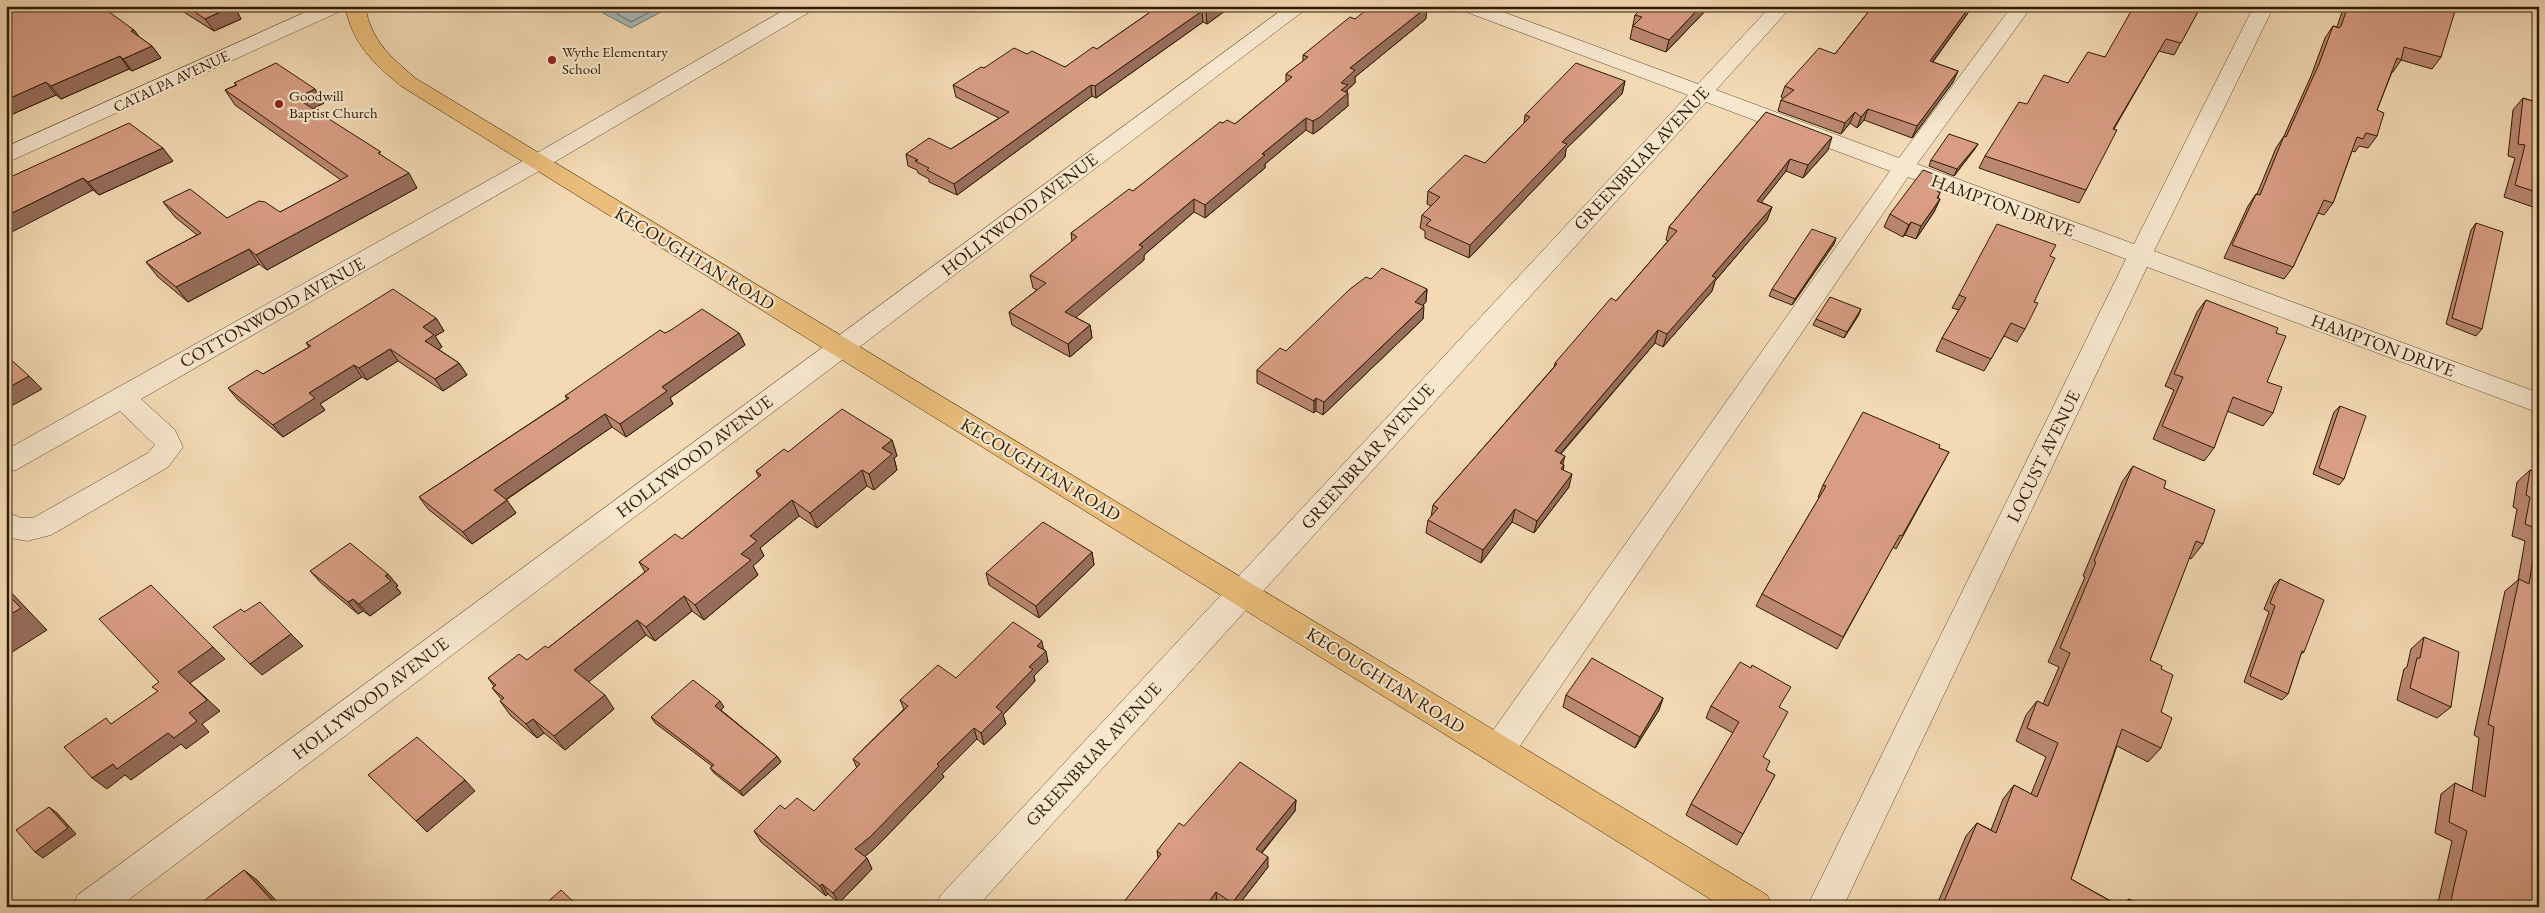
<svg xmlns="http://www.w3.org/2000/svg" width="2545" height="913" font-family="'EB Garamond',serif">
  <style>
    .water { fill: #a3b7ba; stroke: #757970 }
    .lines { fill: none; stroke-linecap: round; stroke-linejoin: round }
    .shore { stroke: #69695d; stroke-width: 1 }
    .minor-casing { stroke: #604b2d; stroke-width: 1 }
    .major-casing { stroke: #2f1b00; stroke-width: 1 }
    .minor { fill: #f7e7ce; fill-rule: evenodd }
    .major { fill: #eabd7a; fill-rule: evenodd }
    .wall { fill: #ba8771; stroke: #2f1b00 }
    .shaded-wall { fill: #976e5c; stroke: #2f1b00 }
    .building { fill: #d89d83; stroke: #2f1b00 }
    .poi-dot { fill: #8f2418; stroke: #f7e7ce; stroke-width: 2 }
    .labels { text-anchor: middle; dominant-baseline: central; stroke-width: 4.5; stroke-linejoin: round; paint-order: stroke }
    .far-poi-label { font-size: 15px; fill: #2f1b00; stroke: #f7e7ce; text-anchor: start }
    .far-street-label { font-size: 15px; fill: #2f1b00; stroke: #f7e7ce }
    .street-label { font-size: 18px; fill: #2f1b00; stroke: #f7e7ce }
  </style>
  <rect width="100%" height="100%" fill="#f3dab4"/>
  <filter id="stains"><feTurbulence type="fractalNoise" baseFrequency=".004" numOctaves="4"/><feColorMatrix values="0 0 0 0 .2 0 0 0 0 .09 0 0 0 0 .02 0 0 0 .5 -.17"/></filter>
  <radialGradient id="worn" r=".72"><stop offset=".6" stop-color="#630" stop-opacity="0"/><stop offset="1" stop-color="#630" stop-opacity=".3"/></radialGradient>
  <path class="water" d="M617 6H672L631 28 603 13Z"/>
  <g class="lines">
    <path class="shore" d="M618 6 617 14 631 22 661 6"/>
    <g class="minor-casing">
      <path id="minor" d="M319 6H346L343 10 6 163V147Z
        M791 6H816L813 10 546 167 141 399 175 430 183 447 168 467 51 535 27 541 6 537V512L21 518H33L148 453 155 445 120 411 16 470 6 473V450L530 157Z
        M1287 6H1310L119 907H72L78 895Z
        M1458 6H1487L1698 84 1771 6H1792L1716 90 1899 158 2012 6H2032L1917 164 2134 244 2254 6H2274L2154 251 2539 393V413L2147 267 1843 907H1807L2126 259 1908 177 1511 759 1499 764 1487 759 1483 749 1487 739 1890 171 1706 102 977 907H935L941 895 1688 95 1461 10Z"/>
    </g>
    <g class="major-casing">
      <path id="major" d="M345 6H365C372 42 389 55 415 78L1767 895 1773 907H1723L401 86C373 63 352 43 345 6Z"/>
    </g>
    <use href="#minor" class="minor"/>
    <use href="#major" class="major"/>
  </g>
  <path class="wall" d="M6 6 134 30 139 37 152 46 161 58 132 71 129 69 61 99 56 95 6 117Z
    M179 6H234L241 19 214 31 182 11Z
    M1159 6H1232L1207 24 1203 22 1096 98 1092 96 957 195 929 182V179L918 173 917 170 908 166 906 154 951 149 999 118 956 97 953 85 984 68 1027 54 1065 67 1097 49Z
    M1644 6H1710L1666 52 1630 39 1635 15Z
    M1873 6H1973L1933 62 1958 71 1953 82 1912 138 1864 120 1857 128 1850 123 1841 134 1778 111 1781 100 1783 98 1781 97 1785 86 1835 54Z
    M2201 6 2174 55 2159 51 2114 129 2086 190 2079 203 1979 168 1985 156 2027 104 2068 83 2105 57Z
    M2344 6H2446L2441 57 2432 69 2401 60 2393 72H2392L2377 110V136L2368 148 2359 146 2355 152 2352 151 2333 203 2324 215 2318 213 2293 267 2284 279 2224 258 2248 206 2256 194H2257L2276 148 2284 136 2311 76 2325 38 2333 26 2337 27Z
    M1355 19H1426L1355 77V83L1347 90 1348 106 1319 130 1313 134 1306 130 1265 164V168L1205 218 1194 212 1144 255V260L1075 317 1090 325 1092 338 1070 357 1012 325 1009 312 1037 290 1033 288 1030 275 1072 242 1071 233 1133 191 1223 123 1235 124 1286 82V74L1303 61V55Z
    M1625 81 1622 94 1566 149 1565 157 1469 258 1425 238V231L1420 228 1422 215 1431 206 1427 204 1428 191 1485 163 1524 123 1525 115Z
    M234 83 324 103 313 109 384 157 417 188 267 270 259 264 188 302 158 277 146 262 197 235 175 217 163 202 227 218 280 212 341 180 235 105 225 90 236 85Z
    M2523 98 2539 103V209L2504 197 2515 158 2508 156 2513 110Z
    M1766 112 1828 150 1803 178 1786 171 1761 202 1772 207 1767 220 1715 281 1712 291 1663 347 1655 343 1561 454 1563 465H1564L1563 469 1569 487 1534 533 1512 522 1481 563 1426 533 1428 520 1431 517 1433 505 1554 367 1555 363 1616 301 1668 241 1666 240 1669 227Z
    M1978 144 1974 150 1954 176 1929 166 1931 160Z
    M173 161 99 195 93 190 6 179Z
    M1947 179 1940 192 1938 198 1940 199 1934 212 1916 239 1905 235 1903 237 1884 227 1890 214Z
    M2476 223 2482 329 2476 336 2446 324 2471 230Z
    M1836 238 1834 244 1792 305 1769 296 1772 289Z
    M2050 256 2025 329 2017 342 2004 336 1984 371 1936 351 1942 338 1959 310 1952 308 1959 295Z
    M1371 279 1427 289 1426 302 1423 305V319L1323 415 1316 411 1314 413 1257 383V370L1286 351Z
    M2206 300 2276 333 2267 382 2273 413 2263 426 2227 411 2214 448 2204 461 2153 439 2174 390 2165 386 2197 312Z
    M1861 309 1858 316 1844 338 1813 325 1816 319Z
    M436 318 444 331 435 336 442 347 438 349 459 363 467 375 443 391 398 361 367 380 362 377 320 404 325 410 283 437 238 400 228 388 263 374 309 347 306 343Z
    M665 333H739L745 345 670 398 673 404 626 437 612 427 506 500 516 513 472 544 428 509 419 497 567 399 565 396Z
    M2340 406 2344 479 2339 485 2313 474 2334 412Z
    M892 440 897 456 894 458 897 470 874 490 867 486 817 528 799 516 760 548 764 556 753 566 758 575 704 620 692 611 655 641 646 635 588 682 614 709 565 750 544 733 537 738 511 716 500 701 502 700 492 688 494 686 488 678 527 660 548 648 645 572 639 562 682 539 759 477 756 471 788 452Z
    M1939 448 1949 452 1896 549 1893 547 1837 649 1756 606 1762 594 1819 498 1818 497 1823 485Z
    M2133 466 2164 488 2203 544 2191 559 2189 558 2150 660 2161 669V748L2148 762 2117 746 2071 879 2120 906 2129 899 2143 907H1936L1966 836 1977 823 1991 830 2003 799 2014 785 2031 794 2046 757 2016 741 2026 715 2037 701 2043 704 2059 667 2048 662 2085 577 2083 576 2122 482Z
    M2539 468V907H2437L2452 841 2435 833 2441 794 2455 783 2472 791 2479 738 2474 735 2505 591 2518 580 2525 541 2512 536 2517 509 2513 507 2517 482 2530 470 2538 473Z
    M1092 552 1094 565 1039 618 989 585 986 573Z
    M310 571 388 574 398 586 396 587 401 593 370 616 363 611 358 614 321 583Z
    M2280 579 2304 652 2301 654 2288 694 2282 700 2244 682 2269 612 2264 609 2274 585Z
    M2424 637 2451 707 2437 718 2397 700 2404 669 2407 667 2411 649Z
    M1044 649 1048 662 1034 676 1035 681 1003 715 1006 724 984 745 977 739 942 774 944 777 875 848 865 856 867 858 872 869 839 903 828 894 826 896 761 842 754 831 785 809 814 811 857 768 853 759 904 709 900 700 956 678Z
    M1566 695 1663 698 1659 710 1635 748 1563 707Z
    M1711 706 1779 707 1763 757 1766 770 1775 775 1737 845 1686 815 1691 804 1733 733 1706 718Z
    M724 707 721 710 777 756 781 762 743 796 714 773 710 768 712 766 655 723 651 717Z
    M1296 800 1295 811 1262 853 1268 867 1237 907H1223L1158 858 1157 851 1184 826Z"/>
  <path class="shaded-wall" d="M234 6 241 19 214 31 205 19Z
    M1215 6H1232L1207 24 1206 12Z
    M1701 6H1710L1666 52 1669 40Z
    M1970 6H1973L1925 72 1930 61Z
    M1427 7 1426 19 1355 77V83L1347 90V94L1348 93V106L1319 130 1313 134V121L1341 83 1350 68Z
    M1202 11 1203 22 1096 98 1095 86Z
    M134 30 143 42 131 31Z
    M152 46 161 58 132 71 123 59Z
    M120 56 129 69 61 99 51 86Z
    M1958 71 1953 82 1912 138 1917 126Z
    M1625 81 1622 94 1566 149 1565 157 1469 258 1470 245 1562 142Z
    M46 82 56 95 6 117V100Z
    M1091 85 1092 96 957 195 954 184Z
    M315 89 324 103 305 113 296 98Z
    M1868 109 1864 120 1857 128 1861 117Z
    M1855 112 1850 123 1841 134 1845 123Z
    M1306 118V130L1265 164V168L1205 218V205L1262 154Z
    M1832 137 1828 150 1803 178 1808 165Z
    M1978 144 1974 150 1954 176 1957 169Z
    M163 148 173 161 99 195 88 182Z
    M1790 159 1786 171 1753 213 1757 201Z
    M409 173 417 188 267 270 256 255Z
    M83 178 93 190 6 235V216Z
    M1947 179 1941 191 1931 204 1937 191Z
    M1194 199V212L1144 255V260L1067 325 1065 312 1139 245Z
    M1940 199 1934 212 1916 239 1921 226Z
    M1772 207 1767 220 1715 281 1712 291 1663 347 1667 334 1712 276Z
    M1911 222 1905 235 1903 237 1909 225Z
    M1836 238 1834 244 1792 305 1795 299Z
    M249 249 259 264 188 302 176 287Z
    M1427 289 1426 302 1414 315 1415 302Z
    M1424 306 1423 319 1323 415 1324 402Z
    M1861 309 1858 316 1844 338 1847 332Z
    M436 318 444 331 435 336 442 347 433 353 425 341 423 327Z
    M1090 325 1092 338 1070 357 1068 344Z
    M1658 330 1655 343 1552 463 1555 451Z
    M739 333 745 345 670 398 673 404 626 437 620 424 662 387Z
    M390 349 398 361 367 380 359 368Z
    M459 363 467 375 443 391 435 379Z
    M354 365 362 377 320 404 325 410 283 437 273 425 309 393Z
    M29 376 42 389 6 409V389Z
    M1316 398V411L1314 413V401Z
    M605 414 612 427 502 502 494 490Z
    M892 440 897 456 894 458 897 470 874 490 869 474 882 448Z
    M1565 456 1562 467 1564 465 1561 478 1560 463Z
    M862 470 867 486 817 528 810 513Z
    M1572 474 1569 487 1534 533 1537 521Z
    M507 500 516 513 472 544 463 532Z
    M792 500 799 516 760 548 764 556 753 566 758 575 704 620 695 605 750 536Z
    M1515 509 1512 522 1481 563 1483 550Z
    M1092 552 1094 565 1039 618 1036 606Z
    M388 574 398 586 396 587 401 593 370 616 359 604 385 576Z
    M151 585 225 659 190 683 220 711 202 724 209 732 186 749 181 744 131 780 125 775 107 789 92 778 113 764 189 713 178 672Z
    M6 587 47 630 6 656Z
    M684 596 692 611 655 641 646 627Z
    M353 599 363 611 358 614 348 602Z
    M637 620 646 635 585 685 574 670Z
    M291 634 303 646 262 675 250 664Z
    M1042 641 1044 652 1046 651 1048 662 1034 676 1035 681 1003 715 1006 724 984 745 981 733 996 707 1029 667 1037 646Z
    M605 695 614 709 565 750 554 736Z
    M1663 698 1659 710 1635 748 1640 737Z
    M720 701 724 707 719 712 715 706Z
    M533 719 544 733 537 738 526 724Z
    M974 728 977 739 942 774 944 777 875 848 861 860 855 849 937 764Z
    M777 756 781 762 743 796 740 791Z
    M465 780 475 791 427 832 416 821Z
    M1296 800 1295 811 1256 859V849Z
    M49 807 57 813 76 834 43 858 35 852Z
    M1268 857V867L1237 907H1232V903Z
    M867 858 872 869 839 903 833 893Z
    M244 870 257 880 282 907H278Z
    M822 884 828 894 826 896 820 886Z
    M1216 892 1217 902 1213 907H1205Z"/>
  <path class="building" d="M6 6H101L134 30 131 31 152 46 123 59 120 56 51 86 46 82 6 100Z
    M186 6H233L205 19Z
    M1159 6H1215L1206 12 1202 11 1095 86 1091 85 954 184 927 170 929 168 915 161 918 160 906 154 929 138 951 149 1009 112 953 85 981 67 984 68 1014 48 1027 54 1032 51 1065 67 1093 47 1097 49Z
    M1371 6 1427 7 1350 68 1355 70 1341 83 1348 85 1341 90 1348 93 1320 117 1313 121 1306 118 1262 154 1265 155 1205 205 1194 199 1139 245 1143 247 1065 312 1090 325 1068 344 1009 312 1046 283 1030 275 1077 237 1071 233 1129 189 1133 191 1220 122 1223 123 1227 120 1235 124 1292 77 1286 74 1308 57 1303 55 1350 17 1355 19Z
    M1644 6H1701L1669 40 1633 26 1642 17 1635 15Z
    M1873 6H1970L1930 61 1958 71 1917 126 1868 109 1861 117 1855 112 1845 123 1781 100 1794 90 1785 86 1819 48 1835 54Z
    M2134 6H2201L2181 43 2166 39 2113 129 2117 130 2086 190 1985 156 2019 102 2027 104 2044 75 2068 83 2088 52 2105 57Z
    M2348 6H2446V9L2455 11 2441 57 2404 47 2401 60 2397 58 2377 110 2384 113 2377 136 2366 133 2363 139 2357 137 2333 203 2324 200 2293 267 2232 245 2256 194 2260 195 2284 136 2286 137 2319 64 2333 26 2339 28 2341 26Z
    M276 63 315 89 296 98 381 152 378 153 409 173 256 255 249 249 176 287 146 262 201 233 163 202 190 189 227 218 259 201 265 202 280 212 348 176 225 90 237 85 234 83Z
    M1576 63 1625 81 1562 142 1567 144 1470 245 1426 225 1431 220 1422 215 1440 197 1428 191 1465 155 1485 163 1530 117 1525 115Z
    M2523 98 2539 103V193L2515 185 2525 145 2518 144Z
    M1766 112 1832 137 1808 165 1790 159 1757 201 1772 207 1712 276 1716 278 1667 334 1658 330 1555 451 1565 456 1560 463 1564 465 1561 469 1572 474 1537 521 1515 509 1483 550 1428 520 1438 508 1433 505 1557 364 1555 363 1611 298 1616 301 1677 231 1669 227Z
    M129 123 163 148 88 182 83 178 6 216V179Z
    M1949 134 1978 144 1957 169 1931 160Z
    M1923 170 1947 179 1937 191 1940 193 1937 198 1940 199 1921 226 1911 222 1909 225 1890 214Z
    M2476 223 2503 232 2482 329 2452 318Z
    M1997 224 2056 245 2050 256 2055 258 2034 302 2038 303 2025 329 2011 323 1991 359 1942 338 1966 298 1959 295Z
    M1812 229 1836 238 1795 299 1772 289Z
    M1382 268 1427 289 1415 302 1424 306 1324 402 1316 398 1314 401 1257 370 1280 348 1286 351 1350 289 1366 277 1371 279Z
    M393 289 436 318 423 327 434 335 425 341 459 363 435 379 390 349 359 368 354 365 309 393 315 398 273 425 228 388 257 370 263 374 311 346 306 343Z
    M1830 297 1861 309 1847 332 1816 319Z
    M2206 300 2278 328 2276 333 2286 336 2267 382 2282 387 2273 413 2233 397 2214 448 2162 426 2183 377 2174 374Z
    M702 309 739 333 662 387 667 391 620 424 605 414 494 490 507 500 463 532 419 497 569 398 565 396 660 330 665 333 671 330Z
    M6 355 29 376 6 389Z
    M2340 406 2366 416 2344 479 2319 468Z
    M842 409 892 440 882 448 892 454 869 474 862 470 810 513 792 500 750 536 757 541 741 554 751 560 695 605 684 596 646 627 637 620 574 670 605 695 554 736 533 719 526 724 500 701 504 698 492 688 496 685 488 678 519 654 527 660 545 646 548 648 649 569 639 562 675 534 682 539 761 475 756 471 784 449 788 452Z
    M1863 412 1940 445 1939 448 1949 452 1902 536 1900 535 1843 637 1762 594 1826 486 1823 485Z
    M2133 466 2166 481 2164 488 2215 510 2203 544 2196 541 2150 660 2162 666 2161 669 2173 675 2161 712 2172 718 2161 748 2122 729 2071 879 2121 907H1948L1943 904 1977 823 1996 833 2014 785 2037 797 2058 743 2027 728 2037 701 2048 706 2070 653 2060 648 2096 562 2094 561Z
    M2530 470 2539 473V907H2450L2453 891 2467 831 2449 822 2455 783 2485 797 2494 727 2488 724 2519 579 2529 584 2538 529 2525 524 2530 497 2526 495Z
    M1043 522 1092 552 1036 606 986 573Z
    M350 543 388 574 385 576 391 581 359 604 353 599 348 602 310 571Z
    M2280 579 2324 600 2304 652 2302 651 2288 694 2250 676 2275 606 2270 603Z
    M151 585 213 647 178 672 207 700 189 713 197 721 174 738 168 733 117 769 113 764 92 778 64 747 106 718 111 724 158 691 152 687 159 682 99 619Z
    M6 593 21 608 6 617Z
    M260 602 291 634 250 664 213 627 241 609 244 612Z
    M1013 622 1042 641 1037 646 1046 651 1029 667 1033 669 996 707 1002 712 981 733 974 728 937 764 939 766 870 837 855 849 867 858 833 893 822 884 820 886 754 831 780 805 785 809 797 798 814 811 860 764 853 759 908 706 900 700 938 665 956 678Z
    M2424 637 2459 652 2451 707 2410 688 2417 658H2420Z
    M1592 658 1663 698 1640 737 1566 695Z
    M1740 662 1751 668 1752 665 1791 687 1779 707 1788 712 1763 757 1770 761 1766 770 1775 775 1743 834 1691 804 1739 722 1711 706Z
    M693 680 720 701 715 706 777 756 740 791 710 768 714 765 651 717Z
    M417 737 465 780 416 821 368 775Z
    M1240 762 1296 800 1256 849 1268 857 1232 903 1216 892 1205 907H1120L1161 854 1157 851 1179 823 1184 826Z
    M49 807 68 828 35 852 16 830Z
    M244 870 278 907H196Z
    M561 890 579 907H542Z
    M2129 899 2143 907H2126Z"/>
  <g class="poi-dot">
    <circle cx="552" cy="60" r="5"/>
    <circle cx="279" cy="104" r="5"/>
  </g>
  <g class="labels">
    <g class="far-poi-label">
      <text x="562" y="51">Wythe Elementary<tspan x="562" dy="17">School</tspan></text>
      <text x="289" y="95">Goodwill<tspan x="289" dy="17">Baptist Church</tspan></text>
    </g>
    <g class="far-street-label">
      <text transform="translate(171 81) rotate(-25)">CATALPA AVENUE</text>
    </g>
    <g class="street-label">
      <text transform="translate(1641 158) rotate(-47)">GREENBRIAR AVENUE</text>
      <text transform="translate(2003 205) rotate(20)">HAMPTON DRIVE</text>
      <text transform="translate(1019 214) rotate(-37)">HOLLYWOOD AVENUE</text>
      <text transform="translate(695 258) rotate(31)">KECOUGHTAN ROAD</text>
      <text transform="translate(272 312) rotate(-29)">COTTONWOOD AVENUE</text>
      <text transform="translate(2383 345) rotate(20)">HAMPTON DRIVE</text>
      <text transform="translate(694 456) rotate(-37)">HOLLYWOOD AVENUE</text>
      <text transform="translate(1367 456) rotate(-48)">GREENBRIAR AVENUE</text>
      <text transform="translate(2043 456) rotate(-64)">LOCUST AVENUE</text>
      <text transform="translate(1041 469) rotate(31)">KECOUGHTAN ROAD</text>
      <text transform="translate(1386 680) rotate(32)">KECOUGHTAN ROAD</text>
      <text transform="translate(370 698) rotate(-37)">HOLLYWOOD AVENUE</text>
      <text transform="translate(1093 754) rotate(-47)">GREENBRIAR AVENUE</text>
    </g>
  </g>
  <rect width="2545" height="913" fill="none" stroke="#f3dab4" stroke-width="25"/>
  <rect x="8" y="8" width="2530" height="898" fill="none" stroke="#2f1b00" stroke-width="2.5"/>
  <rect x="12" y="12" width="2520" height="888" fill="none" stroke="#2f1b00"/>
  <rect width="100%" height="100%" filter="url(#stains)"/>
  <rect width="100%" height="100%" fill="url(#worn)"/>
</svg>
